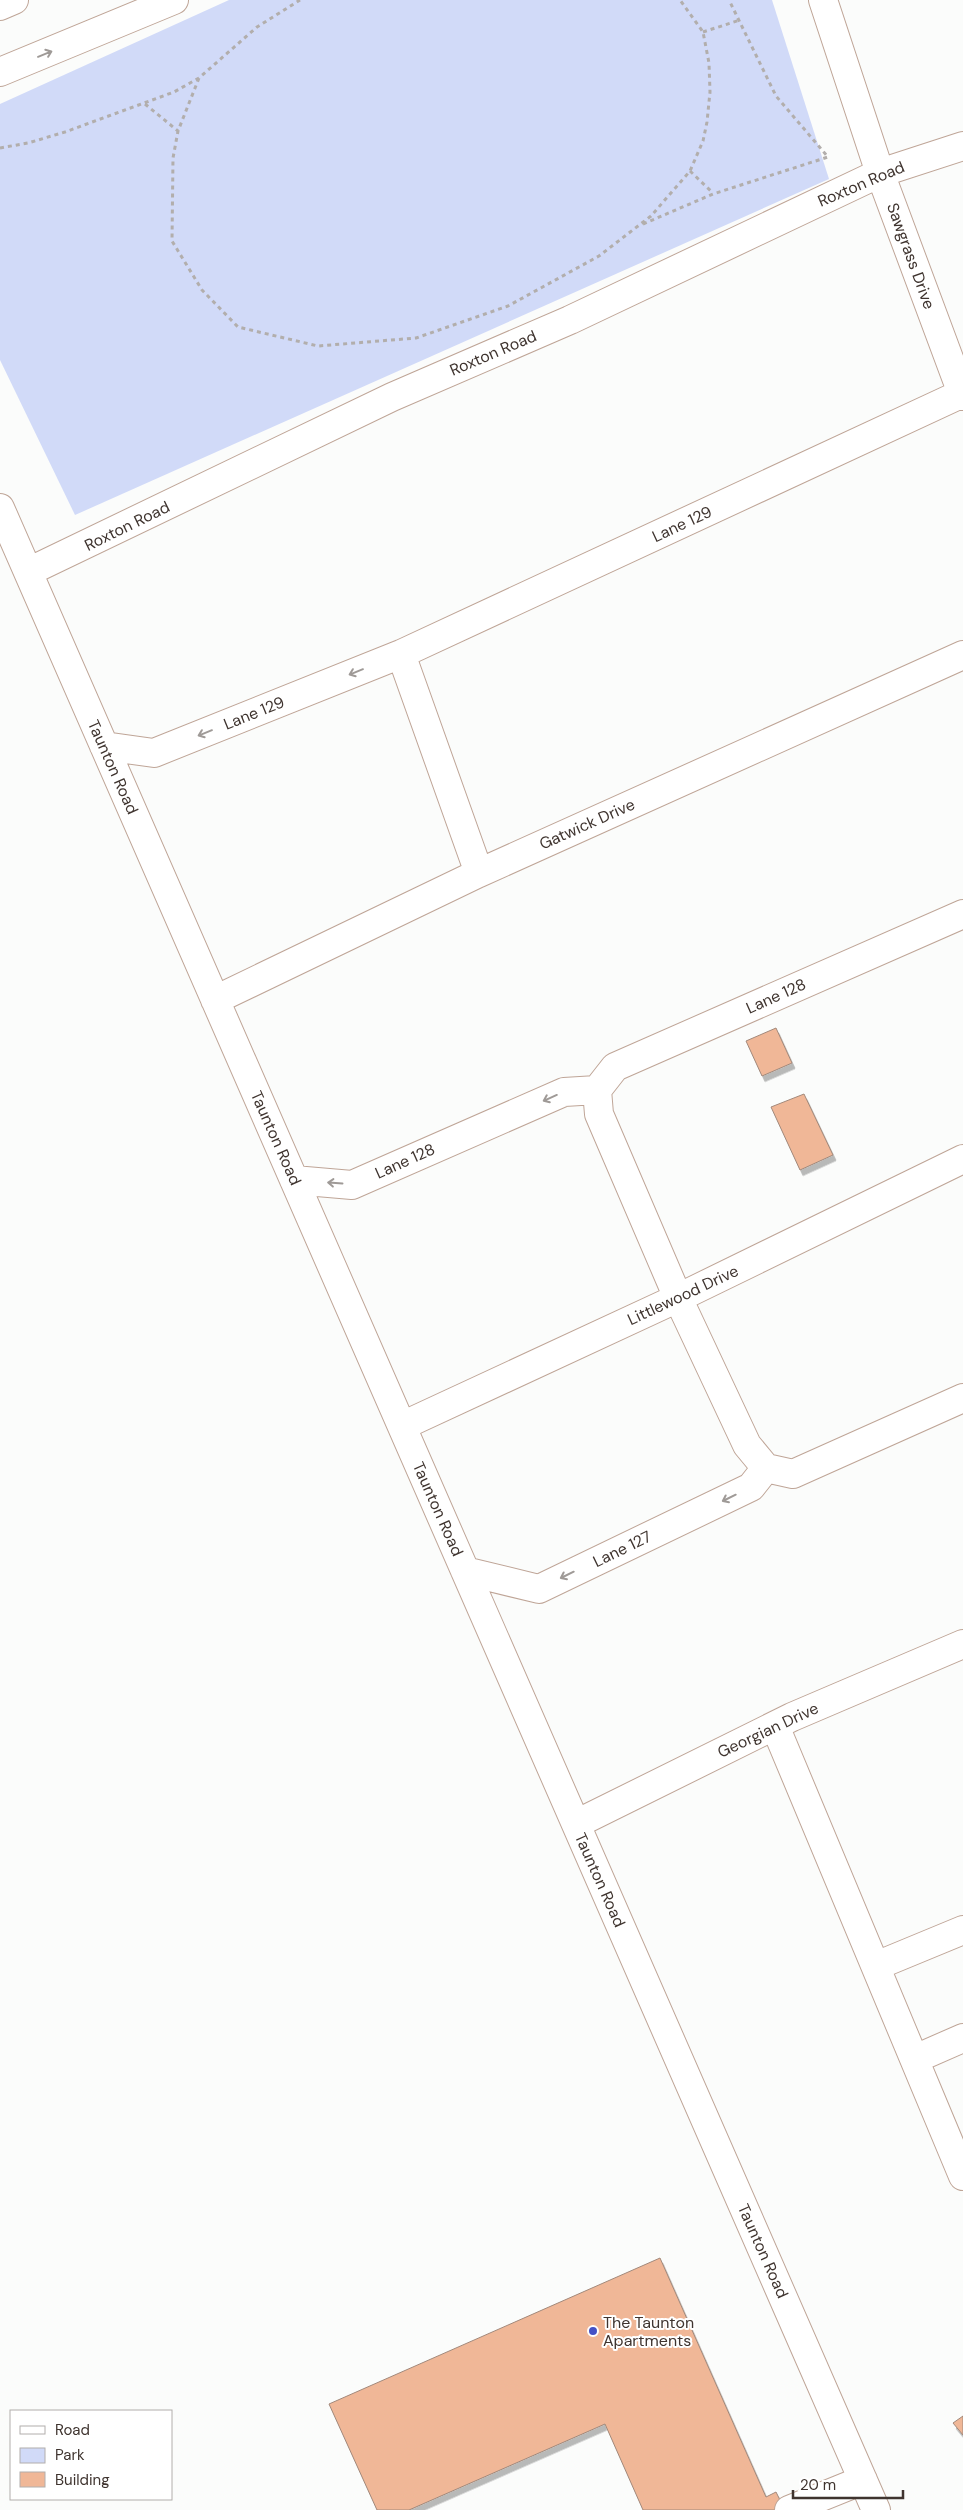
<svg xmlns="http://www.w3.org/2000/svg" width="963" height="2510" font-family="'DM Sans',sans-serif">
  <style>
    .green { fill: #d1daf8 }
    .building { fill: #f0b797; stroke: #a2897b; filter: url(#shadow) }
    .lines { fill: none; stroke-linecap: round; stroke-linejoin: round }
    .minor-casing { stroke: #bfa597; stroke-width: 30 }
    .path { stroke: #b2aeac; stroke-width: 3; stroke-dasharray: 4 4; stroke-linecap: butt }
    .minor { stroke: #fff; stroke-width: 28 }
    .oneway { stroke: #9f9a97 }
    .poi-dot { fill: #4451c5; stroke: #fff; stroke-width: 2 }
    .labels { text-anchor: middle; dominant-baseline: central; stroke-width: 4; stroke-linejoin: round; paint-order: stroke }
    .street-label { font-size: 16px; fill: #3f342f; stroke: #fff }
    .poi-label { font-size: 16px; fill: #3f342f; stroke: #fff; text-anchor: start }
  </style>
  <defs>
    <filter id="shadow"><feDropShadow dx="3" dy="5.5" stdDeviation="0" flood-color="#0004"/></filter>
  </defs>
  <rect width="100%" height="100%" fill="#fbfcfb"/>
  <path class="green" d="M229 0H772L829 179 75 515 0 360V104Z"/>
  <path class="building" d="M776 1028 792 1063 762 1076 746 1041Z
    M804 1094 833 1155 800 1170 771 1107Z
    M660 2258 766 2497 776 2492 785 2510H643L605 2424 409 2510H377L329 2404Z
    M963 2416V2435L953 2423Z"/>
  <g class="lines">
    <g class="minor-casing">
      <path id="minor" d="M823 0 880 173 963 396
        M0 6 14 0
        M0 72 174 0
        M0 508 876 2510
        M28 572 392 397 570 320 880 173 963 146
        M401 654 479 873
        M104 746 154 753 401 654 963 393
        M963 914 615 1067 597 1090 599 1114 678 1298 747 1445 766 1468 793 1474 963 1398
        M215 1000 479 873 963 655
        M294 1180 352 1185 564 1092 597 1090
        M402 1426 678 1298 963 1159
        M465 1571 539 1589 751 1487 766 1468
        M775 1726 963 2176
        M576 1824 792 1717 963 1644
        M876 1966 963 1930
        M915 2059 963 2038
        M789 2510 863 2480"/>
    </g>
    <path class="path" d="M703 32 740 20
      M199 78 178 131 173 158 172 241 202 290 238 327 318 346 416 338 508 306 599 256 651 216 690 171 703 141 707 122 710 92 709 63 703 32 680 0
      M145 104 178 131
      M0 148 28 143 65 132 174 92 199 78 257 27 300 0
      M690 171 713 193
      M643 224 713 194 828 157 776 96 729 0"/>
    <use href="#minor" class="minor"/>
  </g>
  <defs><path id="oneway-shaft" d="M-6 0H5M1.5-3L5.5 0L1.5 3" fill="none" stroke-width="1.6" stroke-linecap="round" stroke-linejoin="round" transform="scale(1.25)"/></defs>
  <g class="oneway">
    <use href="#oneway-shaft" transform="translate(45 54) rotate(-22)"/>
    <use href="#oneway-shaft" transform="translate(356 672) rotate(158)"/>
    <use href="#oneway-shaft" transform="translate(205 733) rotate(158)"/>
    <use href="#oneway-shaft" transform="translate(550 1098) rotate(156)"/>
    <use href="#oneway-shaft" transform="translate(335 1183) rotate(-176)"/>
    <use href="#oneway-shaft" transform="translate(729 1498) rotate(154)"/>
    <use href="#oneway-shaft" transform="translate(567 1575) rotate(154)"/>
  </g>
  <circle class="poi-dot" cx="593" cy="2331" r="5"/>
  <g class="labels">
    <g class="street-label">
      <text transform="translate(861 184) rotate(-23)">Roxton Road</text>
      <text transform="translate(911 256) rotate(70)">Sawgrass Drive</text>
      <text transform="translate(493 353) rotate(-23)">Roxton Road</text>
      <text transform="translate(682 524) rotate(-25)">Lane 129</text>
      <text transform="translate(127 526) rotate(-26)">Roxton Road</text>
      <text transform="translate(254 713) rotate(-22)">Lane 129</text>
      <text transform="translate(113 767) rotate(66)">Taunton Road</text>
      <text transform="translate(587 824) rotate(-24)">Gatwick Drive</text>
      <text transform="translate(776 996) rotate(-24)">Lane 128</text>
      <text transform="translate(276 1138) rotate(66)">Taunton Road</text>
      <text transform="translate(405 1161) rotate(-24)">Lane 128</text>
      <text transform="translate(683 1295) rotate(-25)">Littlewood Drive</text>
      <text transform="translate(438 1509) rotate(66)">Taunton Road</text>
      <text transform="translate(622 1549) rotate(-26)">Lane 127</text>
      <text transform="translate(768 1730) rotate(-25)">Georgian Drive</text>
      <text transform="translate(600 1880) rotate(66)">Taunton Road</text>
      <text transform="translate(763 2251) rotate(66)">Taunton Road</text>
    </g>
    <g class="poi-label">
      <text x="603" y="2322">The Taunton<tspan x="603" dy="18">Apartments</tspan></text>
    </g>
  </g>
  <rect x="10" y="2410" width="162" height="90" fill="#ffffff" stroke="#b2aeac"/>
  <rect x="20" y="2426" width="25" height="8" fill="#ffffff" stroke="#b2aeac"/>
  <text x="55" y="2435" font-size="15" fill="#3f342f">Road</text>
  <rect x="20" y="2448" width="25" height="15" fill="#d1daf8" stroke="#b2aeac"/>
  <text x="55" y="2460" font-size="15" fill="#3f342f">Park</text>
  <rect x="20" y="2472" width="25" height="15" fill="#f0b797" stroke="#b2aeac"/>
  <text x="55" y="2485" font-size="15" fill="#3f342f">Building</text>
  <path d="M793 2490v8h110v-8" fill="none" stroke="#3f342f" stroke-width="2.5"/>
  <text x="800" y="2490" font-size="15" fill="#3f342f" stroke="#ffffff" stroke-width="4" paint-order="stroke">20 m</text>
</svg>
